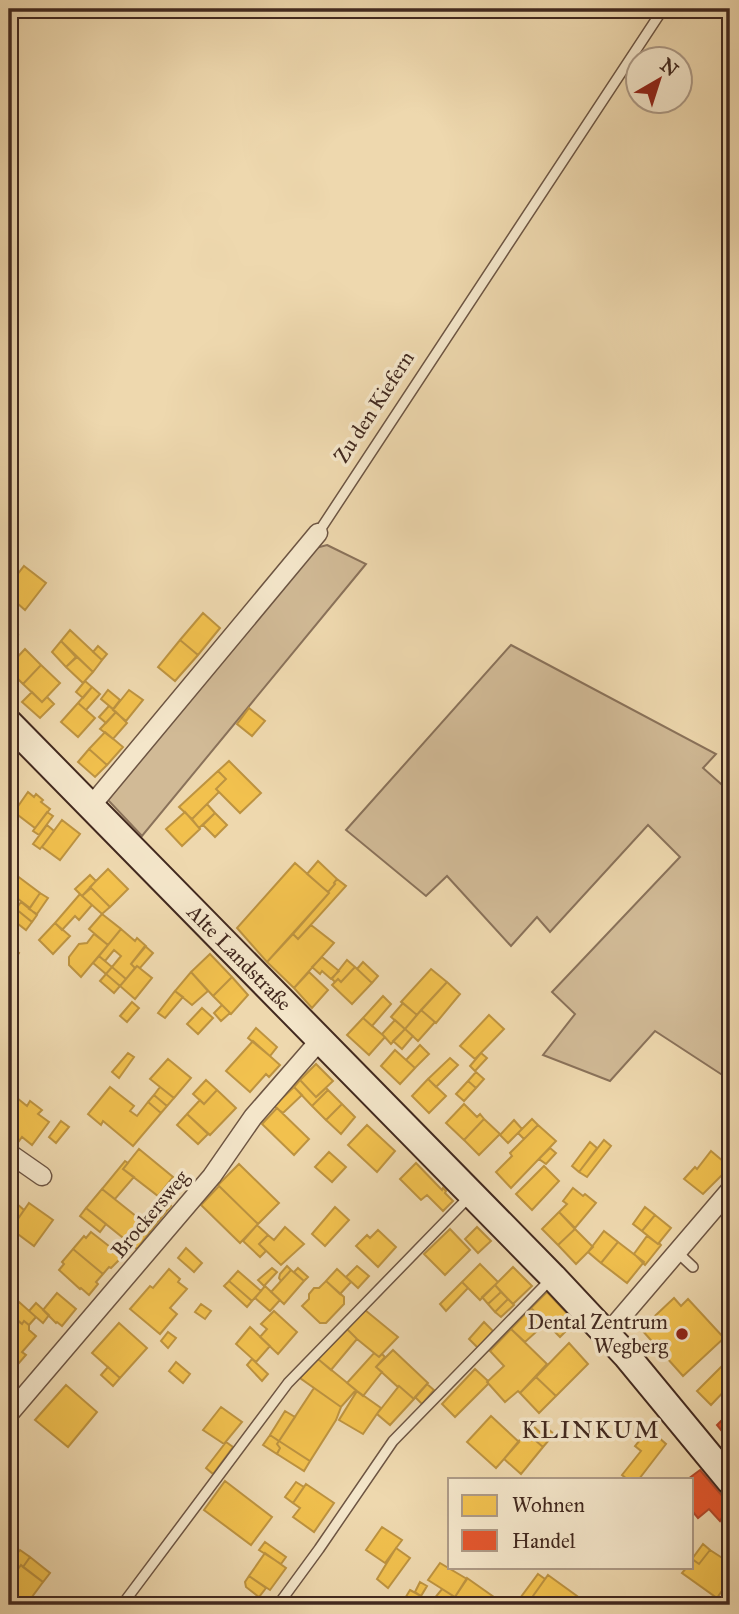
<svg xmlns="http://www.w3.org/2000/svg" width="739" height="1614" font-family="'IM FELL Great Primer',serif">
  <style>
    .green { fill: #d1ba96; stroke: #8a725a; stroke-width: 2 }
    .homes { fill: #f2c14e; stroke: #bd9340; stroke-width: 2 }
    .shops { fill: #e4572e; stroke: #b3492a; stroke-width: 2 }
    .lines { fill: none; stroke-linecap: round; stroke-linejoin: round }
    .service-casing { stroke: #6d5543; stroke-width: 12 }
    .minor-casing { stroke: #6d5543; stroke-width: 21 }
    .secondary-casing { stroke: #42291f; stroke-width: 30 }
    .service { stroke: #f4e6ca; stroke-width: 9 }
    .minor { stroke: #f4e6ca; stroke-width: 18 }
    .secondary { stroke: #f4e6ca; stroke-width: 26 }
    .poi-dot { fill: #8f2418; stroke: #f4e6ca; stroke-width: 2.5 }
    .labels { text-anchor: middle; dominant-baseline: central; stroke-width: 7; stroke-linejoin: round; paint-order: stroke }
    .street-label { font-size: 21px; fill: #42291f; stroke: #f4e6ca }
    .poi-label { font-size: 21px; fill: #42291f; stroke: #f4e6ca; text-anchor: end }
    .quarter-label { font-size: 24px; letter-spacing: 2px; fill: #42291f; stroke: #f4e6ca }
  </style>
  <rect width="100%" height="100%" fill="#eed8ae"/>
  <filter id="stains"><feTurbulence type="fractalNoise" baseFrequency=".00286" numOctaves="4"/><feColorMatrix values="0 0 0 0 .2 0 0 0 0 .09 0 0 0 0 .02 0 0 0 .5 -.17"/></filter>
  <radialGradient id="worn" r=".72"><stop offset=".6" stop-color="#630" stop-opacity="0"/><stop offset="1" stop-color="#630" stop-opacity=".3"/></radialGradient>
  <path class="green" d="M327 545 366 564 142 836 108 800 181 707 312 549Z
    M511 645 716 754 703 768 730 792V1080L655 1031 610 1081 543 1055 575 1014 552 992 680 857 648 825 550 932 537 917 511 946 447 876 426 896 346 830Z"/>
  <path class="homes" d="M24 566 46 583 25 610 9 596V585Z
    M10 568 18 574 9 585V570Z
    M203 613 220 628 198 655 180 640Z
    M10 629 18 635 9 646V630Z
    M70 630 102 660 93 672 61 641Z
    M180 640 198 655 175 681 158 667Z
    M61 641 76 657 66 667 52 652Z
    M98 646 107 654 102 660 93 652Z
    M25 649 41 665 23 684 9 670V666Z
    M77 657 93 672 83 683 66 667Z
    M41 665 60 683 42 702 23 684Z
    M85 681 92 687 83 698 76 692Z
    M92 687 100 694 86 710 78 703Z
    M108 690 120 700 113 709 101 699Z
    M129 690 143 700 126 721 113 710Z
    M32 692 42 702 47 697 54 704 40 718 22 702Z
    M78 703 95 718 78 737 61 722Z
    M109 706 116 712 106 723 99 717Z
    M249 708 265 721 252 736 237 724Z
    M116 712 127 723 113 739 100 729Z
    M105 732 123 747 107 765 89 749Z
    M89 749 107 765 95 777 78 762Z
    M229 761 261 793 240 813 216 789 226 779 218 771Z
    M218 771 226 779 216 789 219 792 192 819 179 807Z
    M28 792 34 797 36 794 43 800 41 802 50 809 35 828 14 812Z
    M207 804 215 813 199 828 192 819Z
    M47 812 53 816 39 835 33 831Z
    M185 812 200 829 182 846 166 829Z
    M215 813 227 825 215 837 203 825Z
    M62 820 80 834 60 860 42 847Z
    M47 825 54 831 40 849 33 844Z
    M318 861 337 879 334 883 335 884 328 892 307 874Z
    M295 863 329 893 267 962 237 928Z
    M108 869 128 889 110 907 90 887Z
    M12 872 40 893 30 908 9 892V877Z
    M90 875 96 881 82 896 75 889Z
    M337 879 346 886 298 939 293 934 329 893 328 892 335 884 334 883Z
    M91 888 110 907 102 914 82 896Z
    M40 893 48 898 37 914 29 909Z
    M80 894 92 905 79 920 75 916 62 930 55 923Z
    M21 902 37 915 32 922 16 909Z
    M16 909 32 922 26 930 9 917Z
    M102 914 121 929 108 945 89 929Z
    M55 923 70 936 53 954 39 940Z
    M311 925 334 943 294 988 267 962 293 934 298 939Z
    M121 929 135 941 137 938 146 946 131 964 135 968 126 979 112 967 121 956 114 950 105 961 99 956Z
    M94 934 108 945 81 977 69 965V957L79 944 87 943Z
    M145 946 153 953 140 968 137 966 135 968 131 964Z
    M13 948 19 953 10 967 9 954Z
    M210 954 232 977 213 996 191 972Z
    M99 956 112 967 106 974 93 963Z
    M322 957 339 971 331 979 322 971 320 974 312 967Z
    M347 960 355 967 341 982 338 979 335 982 332 979Z
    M363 962 378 976 372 983 357 969Z
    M137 966 152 978 135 999 120 986Z
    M112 967 126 979 120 986 106 974Z
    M355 967 372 983 352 1004 332 985 338 979 341 982Z
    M431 969 447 982 417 1015 401 1002Z
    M191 972 208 991 192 1005 175 991Z
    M309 972 328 990 312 1008 294 988Z
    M106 974 120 986 114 993 100 981Z
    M232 977 248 995 231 1014 213 996Z
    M447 982 460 994 436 1023 421 1010Z
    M175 991 183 997 165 1018 158 1013Z
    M383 996 391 1004 372 1026 363 1018Z
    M132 1002 139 1008 127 1022 120 1016Z
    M403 1003 417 1015 405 1029 391 1017Z
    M222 1005 230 1013 221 1021 214 1013Z
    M202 1008 213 1018 198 1034 187 1024Z
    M421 1010 435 1022 418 1041 405 1029Z
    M489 1015 504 1029 475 1059 460 1046Z
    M363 1018 385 1037 369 1055 347 1035Z
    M395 1020 405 1029 391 1044 382 1034Z
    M256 1028 277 1047 270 1056 248 1038Z
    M405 1029 413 1036 402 1049 393 1041Z
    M253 1041 280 1065 269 1077 266 1074 250 1092 226 1071Z
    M420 1045 429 1054 415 1068 406 1060Z
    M395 1050 415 1068 400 1084 381 1066Z
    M128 1053 134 1057 119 1078 112 1072Z
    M481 1053 487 1058 475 1071 470 1066Z
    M450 1058 458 1065 436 1087 428 1079Z
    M168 1059 191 1078 174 1098 150 1079Z
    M316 1064 333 1081 316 1097 300 1080Z
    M476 1072 484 1079 476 1088 468 1081Z
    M428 1079 446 1096 429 1113 412 1096Z
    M206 1080 217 1090 204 1104 193 1094Z
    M300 1080 316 1097 326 1088 328 1090 312 1106 294 1087Z
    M468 1081 476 1088 464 1101 456 1094Z
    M110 1087 134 1106 130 1111 137 1116 148 1102 161 1113 133 1146 103 1121 101 1125 88 1114Z
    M160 1087 174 1098 167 1106 154 1095Z
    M294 1087 302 1095 283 1113 274 1106Z
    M217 1090 236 1108 210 1135 187 1114 200 1100 204 1104Z
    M328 1090 342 1104 326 1120 312 1106Z
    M154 1095 167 1106 161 1113 148 1102Z
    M17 1098 27 1106 30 1101 42 1110 38 1114 49 1122 32 1145 22 1137 19 1141 9 1133 10 1129 9 1128V1109Z
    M342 1104 355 1117 341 1134 326 1120Z
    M464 1104 477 1117 480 1114 484 1119 464 1140 446 1123Z
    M277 1108 309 1139 294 1155 262 1124Z
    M187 1114 208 1134 198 1144 177 1125Z
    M484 1119 500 1134 479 1155 464 1140Z
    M532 1119 538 1125 524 1139 518 1133Z
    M514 1120 522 1129 508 1143 500 1135Z
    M61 1121 69 1127 56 1143 49 1137Z
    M367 1125 395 1151 377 1172 348 1145Z
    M538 1125 556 1141 511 1188 496 1172 512 1156 510 1153Z
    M604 1140 611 1146 587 1177 579 1172Z
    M590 1142 597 1148 579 1172 572 1166Z
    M550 1148 556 1153 546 1164 539 1159Z
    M139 1149 173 1177 158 1196 123 1169Z
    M711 1151 730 1167 703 1194 684 1179 695 1167 697 1169Z
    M329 1152 346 1167 332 1182 315 1167Z
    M125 1161 128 1163 123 1169 134 1177 115 1199 102 1189Z
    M416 1163 442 1190 443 1188 446 1191 445 1193 453 1201 443 1211 427 1195 421 1200 400 1179Z
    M239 1164 279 1203 258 1224 218 1185Z
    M544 1166 559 1181 532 1210 516 1194Z
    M219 1186 258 1224 240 1243 201 1205Z
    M573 1188 583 1196 585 1194 596 1203 575 1228 559 1212 567 1204 563 1201Z
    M102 1189 152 1229 137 1249 86 1208Z
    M162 1199 171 1206 165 1213 156 1205Z
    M29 1203 53 1220 34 1246 11 1229Z
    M17 1204 24 1210 11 1229 9 1227V1216Z
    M156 1205 165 1213 152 1229 142 1221Z
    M335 1207 349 1220 325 1246 312 1234Z
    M645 1207 655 1215 642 1231 633 1224Z
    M86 1208 106 1224 100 1232 80 1216Z
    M559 1212 575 1229 558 1245 542 1229Z
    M655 1215 671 1228 658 1244 642 1231Z
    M257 1225 268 1235 259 1244 266 1251 260 1257 243 1241Z
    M285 1227 304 1244 281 1265 259 1244 268 1235 274 1240Z
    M477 1227 491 1241 478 1253 465 1239Z
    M450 1229 470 1250 445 1275 424 1254Z
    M575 1229 593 1247 576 1264 558 1245Z
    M378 1230 396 1247 378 1267 356 1246 367 1235 370 1238Z
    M604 1231 618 1242 601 1263 588 1252Z
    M91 1232 114 1250 113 1251 121 1258 111 1268 109 1267 103 1274 73 1249 84 1236 86 1238Z
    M647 1236 658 1244 659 1243 661 1245 645 1265 634 1254Z
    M618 1242 644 1262 627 1283 601 1263Z
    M186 1248 202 1263 194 1272 178 1258Z
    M73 1249 103 1274 96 1282 98 1284 89 1295 81 1288 80 1289 59 1270 64 1264 62 1262Z
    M480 1264 498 1282 480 1300 462 1282Z
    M287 1266 291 1270 281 1281 279 1278 280 1274Z
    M357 1266 369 1276 358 1288 346 1277Z
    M513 1267 532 1286 513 1304 495 1285Z
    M272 1268 277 1272 264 1286 258 1280Z
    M298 1268 308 1277 304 1281 294 1272Z
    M169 1269 180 1279 178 1282 187 1289 170 1308 177 1314 160 1334 130 1309 150 1286 153 1288Z
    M337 1269 351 1282 340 1294 326 1281Z
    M291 1270 304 1281 284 1304 271 1292Z
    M238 1271 261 1291 252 1301 229 1281Z
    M229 1281 252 1301 247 1307 224 1286Z
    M326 1281 344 1297V1304L326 1323H320L302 1306 309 1299V1294L314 1288H319Z
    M462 1282 468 1288 446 1311 440 1304Z
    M495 1285 501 1292 488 1304 482 1297Z
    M265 1286 280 1300 270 1311 255 1298Z
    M501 1292 508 1299 495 1312 488 1304Z
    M547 1292 575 1322 560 1337 531 1308Z
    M57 1293 76 1309 62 1326 57 1322 56 1323 43 1310Z
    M674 1298 681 1306 688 1299 724 1338 683 1376 641 1329Z
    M508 1299 514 1305 501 1317 495 1312Z
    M19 1302 36 1317 29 1325 24 1321 22 1324 9 1314Z
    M36 1303 49 1315 43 1323 29 1311Z
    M201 1304 211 1311 205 1319 195 1312Z
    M531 1308 546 1323 525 1342 511 1329Z
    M365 1310 398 1337 379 1357 357 1339 347 1329Z
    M274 1311 297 1332 278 1354 260 1337 267 1329 261 1324Z
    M11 1314 22 1324 24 1321 29 1325V1330L36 1336 22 1352 26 1355 12 1371 9 1368V1316Z
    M484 1322 493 1331 478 1348 469 1339Z
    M119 1323 147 1348 120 1378 92 1353Z
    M250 1327 270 1346 256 1362 236 1344Z
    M347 1329 357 1339 331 1370 318 1359Z
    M511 1329 547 1364 520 1393 518 1391 505 1402 487 1382 504 1366 490 1351Z
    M168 1332 176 1338 168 1348 161 1341Z
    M569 1343 588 1364 556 1396 536 1377Z
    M393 1350 428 1383 414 1399 399 1386 398 1387 376 1367Z
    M374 1353 379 1357 382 1354 385 1357 376 1367 382 1372 363 1396 347 1383Z
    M252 1359 268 1374 262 1381 247 1365Z
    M318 1359 356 1390 341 1407 300 1378Z
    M176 1362 190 1374 183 1383 169 1371Z
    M722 1366 730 1375V1385L711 1405 697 1391Z
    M108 1367 120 1378 113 1386 101 1375Z
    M475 1369 488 1381V1384L455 1417 442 1404Z
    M536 1377 556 1396 539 1413 520 1393Z
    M427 1384 434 1390 422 1404 415 1397Z
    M66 1385 97 1412 68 1447 35 1420Z
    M399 1386 414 1399 390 1425 377 1414Z
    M314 1388 341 1407 336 1420 310 1461 279 1441Z
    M357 1391 381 1408 363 1434 339 1420Z
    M221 1407 242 1422 224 1444 203 1430Z
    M285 1411 295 1417 279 1441 270 1435Z
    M491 1416 519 1442 496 1468 467 1442Z
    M532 1425 542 1434 536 1441 543 1447 521 1474 504 1459Z
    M547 1428 554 1434 543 1447 536 1441Z
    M649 1429 666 1444 639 1479H627L622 1475 641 1451 635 1446Z
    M270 1435 279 1441 277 1444 280 1448 277 1454 263 1445Z
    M279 1441 310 1461 304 1471 277 1454 280 1448 277 1444Z
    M226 1442 233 1447 213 1474 206 1468Z
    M225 1481 272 1517 251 1545 204 1510Z
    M296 1482 304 1487 293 1503 285 1497Z
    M306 1484 334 1503 314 1532 293 1517 300 1508 293 1503Z
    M382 1527 402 1540 385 1563 366 1550Z
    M265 1542 286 1557 281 1564 259 1550Z
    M703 1544 710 1550 699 1564 692 1559Z
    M396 1548 410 1558 388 1588 377 1579Z
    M20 1550 30 1557 23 1567 21 1565 13 1575 9 1572V1564Z
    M710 1550 730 1563V1579L717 1598 682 1573 687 1567H692V1559L699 1564Z
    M265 1553 286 1568 270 1590 249 1576Z
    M30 1557 50 1573 43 1582 23 1567Z
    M440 1563 467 1579 455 1597 428 1580Z
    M21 1565 43 1582 26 1605H12L9 1602V1581Z
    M538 1574 545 1579 533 1596 538 1600 535 1605H515Z
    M548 1575 577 1596 571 1605H545L533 1596Z
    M249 1576 266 1588 259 1597 246 1587 245 1582Z
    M467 1578 501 1602 499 1605H469L455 1597Z
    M420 1582 427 1586 421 1596 415 1592Z
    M442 1589 453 1596 446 1605H429Z
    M410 1590 421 1596 416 1605H401Z"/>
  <path class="shops" d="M730 1412V1441L717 1425Z
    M700 1470 730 1505 720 1521 709 1509 698 1518 692 1511V1479H688Z"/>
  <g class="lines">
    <g class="service-casing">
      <path id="service" d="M318 533 663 9
        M677 1252 693 1267
        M122 1605 288 1383 469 1197
        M278 1605 319 1549 393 1441 552 1278"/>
    </g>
    <g class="minor-casing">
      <path id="minor" d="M91 806 318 533
        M9 1153 42 1176
        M607 1334 730 1190
        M9 1414 212 1176 253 1117 321 1039"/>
    </g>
    <g class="secondary-casing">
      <g id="secondary">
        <path id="s1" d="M9 723 553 1277 626 1355 730 1481"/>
      </g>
    </g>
    <use href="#service" class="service"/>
    <use href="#minor" class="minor"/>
    <use href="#secondary" class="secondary"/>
  </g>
  <circle class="poi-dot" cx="682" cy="1334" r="7"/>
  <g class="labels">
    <g class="street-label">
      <text transform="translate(374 407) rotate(-57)">Zu den Kiefern</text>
      <text stroke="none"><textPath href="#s1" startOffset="329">Alte Landstraße</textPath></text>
      <text transform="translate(150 1214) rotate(-50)">Brockersweg</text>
    </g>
    <g class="poi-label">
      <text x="668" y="1322">Dental Zentrum<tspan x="668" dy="24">Wegberg</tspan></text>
    </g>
    <g class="quarter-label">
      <text x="591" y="1430">KLINKUM</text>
    </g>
  </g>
  <rect width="739" height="1614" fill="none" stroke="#eed8ae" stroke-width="35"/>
  <rect x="10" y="10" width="718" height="1593" fill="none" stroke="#42291f" stroke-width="3.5"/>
  <rect x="18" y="18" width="704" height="1579" fill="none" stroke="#42291f" stroke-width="2"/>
  <rect x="448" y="1478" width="245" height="91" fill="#f4e6ca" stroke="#ad9a86" stroke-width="2"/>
  <rect x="462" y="1495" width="35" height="21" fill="#f2c14e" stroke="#ad9a86" stroke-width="2"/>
  <text x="512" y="1512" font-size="21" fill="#42291f">Wohnen</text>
  <rect x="462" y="1530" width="35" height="21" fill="#e4572e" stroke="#ad9a86" stroke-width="2"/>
  <text x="512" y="1548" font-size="21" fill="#42291f">Handel</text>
  <g transform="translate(659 80) rotate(39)"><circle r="33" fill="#f4e6ca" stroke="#ad9a86" stroke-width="2"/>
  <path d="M0-5L12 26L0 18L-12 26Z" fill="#8f2418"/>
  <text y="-10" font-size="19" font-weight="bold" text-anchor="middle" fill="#42291f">N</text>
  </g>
  <rect width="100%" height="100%" filter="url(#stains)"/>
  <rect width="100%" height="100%" fill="url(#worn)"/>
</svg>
